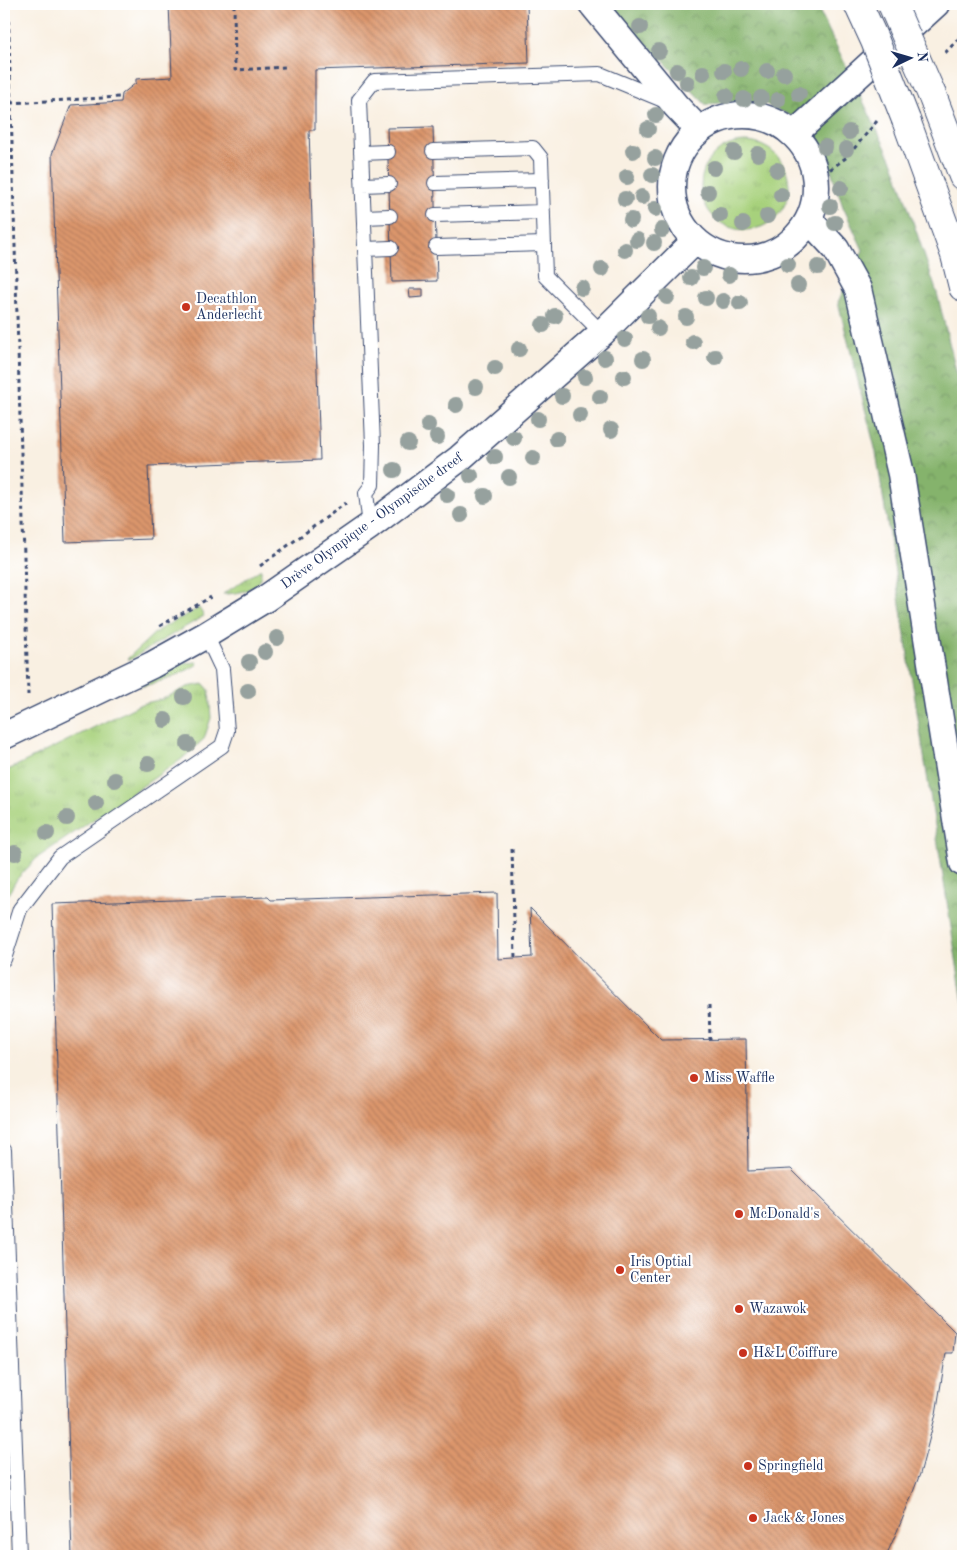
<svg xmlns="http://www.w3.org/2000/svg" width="967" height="1560" font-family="'Old Standard TT',serif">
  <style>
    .grass { fill: url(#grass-tufts); stroke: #61806d }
    .forest { fill: url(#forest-crowns); stroke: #507165 }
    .building { fill: url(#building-back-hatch) }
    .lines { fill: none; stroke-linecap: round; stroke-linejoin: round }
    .service-casing { stroke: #3c4c72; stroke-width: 16 }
    .minor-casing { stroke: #3c4c72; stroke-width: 29 }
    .motorway-casing { stroke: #3c4c72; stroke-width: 30 }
    .path { stroke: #3c4c72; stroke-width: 3; stroke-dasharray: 4 4; stroke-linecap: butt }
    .service { stroke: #fff; stroke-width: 14 }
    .minor { stroke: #fff; stroke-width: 26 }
    .motorway { stroke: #fff; stroke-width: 28 }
    .motorway-bridge-casing { stroke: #3c4c72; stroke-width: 30; stroke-linecap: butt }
    .motorway-bridge { stroke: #fff; stroke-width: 28 }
    .tree { fill: #96a19e }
    .poi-dot { fill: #c8321e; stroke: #fff; stroke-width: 2 }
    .labels { text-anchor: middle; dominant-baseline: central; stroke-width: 4.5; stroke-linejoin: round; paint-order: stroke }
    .poi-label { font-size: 14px; fill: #1b2f5e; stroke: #fff; text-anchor: start }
    .street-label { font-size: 14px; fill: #1b2f5e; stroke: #fff }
  </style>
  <defs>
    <pattern id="grass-tufts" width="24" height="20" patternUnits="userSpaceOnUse" patternTransform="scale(1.25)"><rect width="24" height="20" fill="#a7d17c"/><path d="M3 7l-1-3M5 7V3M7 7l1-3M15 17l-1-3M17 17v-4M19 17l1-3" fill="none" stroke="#8fb46e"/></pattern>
    <pattern id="forest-crowns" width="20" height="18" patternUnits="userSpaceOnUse" patternTransform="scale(1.25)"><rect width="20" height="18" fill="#85b36c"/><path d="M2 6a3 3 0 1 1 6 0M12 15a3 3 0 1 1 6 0" fill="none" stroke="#6c925c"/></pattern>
    <pattern id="building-back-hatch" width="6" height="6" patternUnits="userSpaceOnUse" patternTransform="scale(1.25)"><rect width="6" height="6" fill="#dc966c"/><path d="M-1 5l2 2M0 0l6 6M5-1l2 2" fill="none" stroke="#b27b5c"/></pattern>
  </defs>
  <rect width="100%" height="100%" fill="#fff"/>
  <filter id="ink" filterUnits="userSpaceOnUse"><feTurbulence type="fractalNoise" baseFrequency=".02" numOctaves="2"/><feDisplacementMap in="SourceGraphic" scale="10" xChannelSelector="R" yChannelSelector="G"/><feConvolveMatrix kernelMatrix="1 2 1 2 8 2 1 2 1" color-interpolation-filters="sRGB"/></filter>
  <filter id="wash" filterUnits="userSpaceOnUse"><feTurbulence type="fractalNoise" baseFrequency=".0096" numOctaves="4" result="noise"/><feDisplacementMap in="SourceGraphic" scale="20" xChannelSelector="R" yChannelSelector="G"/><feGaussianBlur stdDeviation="1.12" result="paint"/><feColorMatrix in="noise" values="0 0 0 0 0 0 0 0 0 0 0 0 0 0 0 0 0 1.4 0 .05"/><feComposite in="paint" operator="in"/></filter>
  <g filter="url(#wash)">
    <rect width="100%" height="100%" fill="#f9f0e2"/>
    <path class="grass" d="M701 186a44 44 0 1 1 88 0a44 44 0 1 1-88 0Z
      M261 569C263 590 238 594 223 594Z
      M199 608 204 616 129 660 127 659 158 630Z
      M197 662 198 664C180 675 161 682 139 687L184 663Z
      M204 684 209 690 211 718 204 739 182 759 37 858 17 879 4 901V772L141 704 163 699 187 687Z"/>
    <path class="forest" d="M612 4H816L894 165 937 293 963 399V1003L876 452 838 302 863 250 843 207 825 152 793 117 762 102 734 101 706 105 639 36Z"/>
    <g id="blocks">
      <path class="building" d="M169 4H527L529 63 315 70V130H309L320 460 148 466 151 539 65 542 52 154 71 105 121 102 122 94 136 83V79L172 77Z
        M433 127 437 281 392 282 387 128Z
        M409 289H423V297L410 298Z
        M497 893 498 959 532 957 530 908 661 1040 746 1039 748 1171 791 1169 955 1332 953 1353H946L936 1414 920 1474 902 1520 886 1556H72L52 904 268 897 271 900Z"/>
    </g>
  </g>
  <g filter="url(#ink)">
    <use href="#blocks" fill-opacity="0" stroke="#3c4c72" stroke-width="1"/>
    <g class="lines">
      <g class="service-casing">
        <path id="service" d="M433 151 533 148 541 158 545 276 602 333
          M361 153 388 152
          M435 183 542 180
          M363 185 389 184
          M435 215 543 212
          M364 217 390 216
          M436 247 544 244
          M365 249 391 248
          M370 526 366 493 372 485 373 445 359 100 374 81 600 74 663 100
          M4 959 20 909 60 857 222 746 227 731 222 669 206 635
          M4 1150 19 1556"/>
      </g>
      <g class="minor-casing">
        <path id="minor" d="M592 4 676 106 699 130
          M672 187a72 72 0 1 1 144 0a72 72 0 1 1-144 0Z
          M794 134 936 4
          M809 220 836 249 858 289 901 474 963 863
          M4 736 152 665 206 635 265 599 370 526 460 458 602 333 695 241"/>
      </g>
      <g class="motorway-casing">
        <path id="motorway" d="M932 95 963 176
          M906 120 955 255 963 287"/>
      </g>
      <path class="path" d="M8 4 28 695
        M234 4 235 70 286 67
        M945 53 963 34
        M11 103 121 97
        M817 179 847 157 877 121
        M260 566 346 503
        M160 626 211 597
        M512 849 515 958
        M709 1005 710 1039"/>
      <use href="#service" class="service"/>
      <use href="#minor" class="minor"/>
      <use href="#motorway" class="motorway"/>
      <g class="motorway-bridge-casing">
        <path id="motorway-bridge" d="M858 4 875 41 906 120
          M892 4 932 95"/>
      </g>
      <use href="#motorway-bridge" class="motorway-bridge"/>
    </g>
    <g class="tree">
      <circle cx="640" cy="27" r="8"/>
      <circle cx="659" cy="51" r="8"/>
      <circle cx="741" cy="69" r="8"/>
      <circle cx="677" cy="71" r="8"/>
      <circle cx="724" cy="71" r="8"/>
      <circle cx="767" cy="71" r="8"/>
      <circle cx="703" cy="73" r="8"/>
      <circle cx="784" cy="74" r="8"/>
      <circle cx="687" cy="83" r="8"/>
      <circle cx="799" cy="94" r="8"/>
      <circle cx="726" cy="96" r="8"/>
      <circle cx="761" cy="98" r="8"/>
      <circle cx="744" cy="99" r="8"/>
      <circle cx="778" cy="100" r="8"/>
      <circle cx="656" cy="115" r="8"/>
      <circle cx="648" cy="129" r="8"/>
      <circle cx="849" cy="132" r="8"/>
      <circle cx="825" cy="147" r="8"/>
      <circle cx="846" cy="149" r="8"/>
      <circle cx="633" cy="151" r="8"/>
      <circle cx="734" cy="152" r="8"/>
      <circle cx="758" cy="154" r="8"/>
      <circle cx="655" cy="158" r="8"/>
      <circle cx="714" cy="168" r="8"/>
      <circle cx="777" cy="170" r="8"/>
      <circle cx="652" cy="175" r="8"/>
      <circle cx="627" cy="177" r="8"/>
      <circle cx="841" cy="188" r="8"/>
      <circle cx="708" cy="192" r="8"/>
      <circle cx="781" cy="195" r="8"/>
      <circle cx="642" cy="197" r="8"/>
      <circle cx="625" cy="199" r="8"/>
      <circle cx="830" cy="206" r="8"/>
      <circle cx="655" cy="209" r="8"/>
      <circle cx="720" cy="215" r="8"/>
      <circle cx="767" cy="216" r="8"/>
      <circle cx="631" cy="220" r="8"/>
      <circle cx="835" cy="223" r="8"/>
      <circle cx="743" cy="224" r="8"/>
      <circle cx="662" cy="230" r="8"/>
      <circle cx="637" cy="240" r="8"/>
      <circle cx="654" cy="243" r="8"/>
      <circle cx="625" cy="250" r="8"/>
      <circle cx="788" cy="265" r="8"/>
      <circle cx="818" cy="267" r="8"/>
      <circle cx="703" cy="268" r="8"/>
      <circle cx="602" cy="269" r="8"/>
      <circle cx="729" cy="275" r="8"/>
      <circle cx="691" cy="278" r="8"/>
      <circle cx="798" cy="285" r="8"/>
      <circle cx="582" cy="288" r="8"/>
      <circle cx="667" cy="297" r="8"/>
      <circle cx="706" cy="298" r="8"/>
      <circle cx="723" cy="301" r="8"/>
      <circle cx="740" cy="303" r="8"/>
      <circle cx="555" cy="316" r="8"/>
      <circle cx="648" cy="316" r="8"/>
      <circle cx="686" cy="317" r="8"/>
      <circle cx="543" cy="325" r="8"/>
      <circle cx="658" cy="328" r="8"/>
      <circle cx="625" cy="339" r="8"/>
      <circle cx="693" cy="342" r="8"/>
      <circle cx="519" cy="349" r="8"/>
      <circle cx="715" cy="357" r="8"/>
      <circle cx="605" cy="358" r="8"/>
      <circle cx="643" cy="359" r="8"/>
      <circle cx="495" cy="368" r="8"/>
      <circle cx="585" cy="377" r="8"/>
      <circle cx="624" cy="377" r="8"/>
      <circle cx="476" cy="387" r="8"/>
      <circle cx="562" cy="396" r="8"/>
      <circle cx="600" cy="397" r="8"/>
      <circle cx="456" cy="405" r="8"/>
      <circle cx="580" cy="415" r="8"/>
      <circle cx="538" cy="419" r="8"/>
      <circle cx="428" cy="425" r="8"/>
      <circle cx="611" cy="430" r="8"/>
      <circle cx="437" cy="437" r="8"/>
      <circle cx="514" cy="438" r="8"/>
      <circle cx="557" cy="439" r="8"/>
      <circle cx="408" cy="443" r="8"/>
      <circle cx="495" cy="457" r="8"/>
      <circle cx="533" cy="458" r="8"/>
      <circle cx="394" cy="470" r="8"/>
      <circle cx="471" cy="476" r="8"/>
      <circle cx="509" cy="477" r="8"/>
      <circle cx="447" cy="495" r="8"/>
      <circle cx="485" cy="496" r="8"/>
      <circle cx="461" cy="515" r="8"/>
      <circle cx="277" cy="638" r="8"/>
      <circle cx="265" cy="652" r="8"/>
      <circle cx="249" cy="662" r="8"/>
      <circle cx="248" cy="691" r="8"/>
      <circle cx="184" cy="697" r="8"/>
      <circle cx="165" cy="720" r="8"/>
      <circle cx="188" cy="744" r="8"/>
      <circle cx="148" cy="764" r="8"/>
      <circle cx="115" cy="780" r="8"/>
      <circle cx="96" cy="803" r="8"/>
      <circle cx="67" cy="818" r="8"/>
      <circle cx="47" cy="833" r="8"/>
      <circle cx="15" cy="853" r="8"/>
    </g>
  </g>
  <g class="poi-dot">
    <circle cx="186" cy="307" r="5"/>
    <circle cx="694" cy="1078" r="5"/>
    <circle cx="739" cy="1214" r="5"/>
    <circle cx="620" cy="1270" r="5"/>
    <circle cx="739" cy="1309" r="5"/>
    <circle cx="743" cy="1353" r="5"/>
    <circle cx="748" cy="1466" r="5"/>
    <circle cx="753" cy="1518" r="5"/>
  </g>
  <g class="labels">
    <g class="poi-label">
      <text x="196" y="299">Decathlon<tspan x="196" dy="16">Anderlecht</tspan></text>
      <text x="704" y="1078">Miss Waffle</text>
      <text x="749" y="1214">McDonald's</text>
      <text x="630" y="1262">Iris Optial<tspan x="630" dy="16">Center</tspan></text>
      <text x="749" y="1309">Wazawok</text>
      <text x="753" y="1353">H&amp;L Coiffure</text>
      <text x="758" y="1466">Springfield</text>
      <text x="763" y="1518">Jack &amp; Jones</text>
    </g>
    <g class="street-label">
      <text transform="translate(372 521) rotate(-36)">Drève Olympique - Olympische dreef</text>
    </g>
  </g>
  <rect width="967" height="1560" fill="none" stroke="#fff" stroke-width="20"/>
  <g transform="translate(910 58) rotate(85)" stroke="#ffffff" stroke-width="4" paint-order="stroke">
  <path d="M0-4L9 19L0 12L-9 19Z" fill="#1b2f5e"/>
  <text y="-8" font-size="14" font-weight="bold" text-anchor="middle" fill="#1b2f5e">N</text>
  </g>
</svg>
